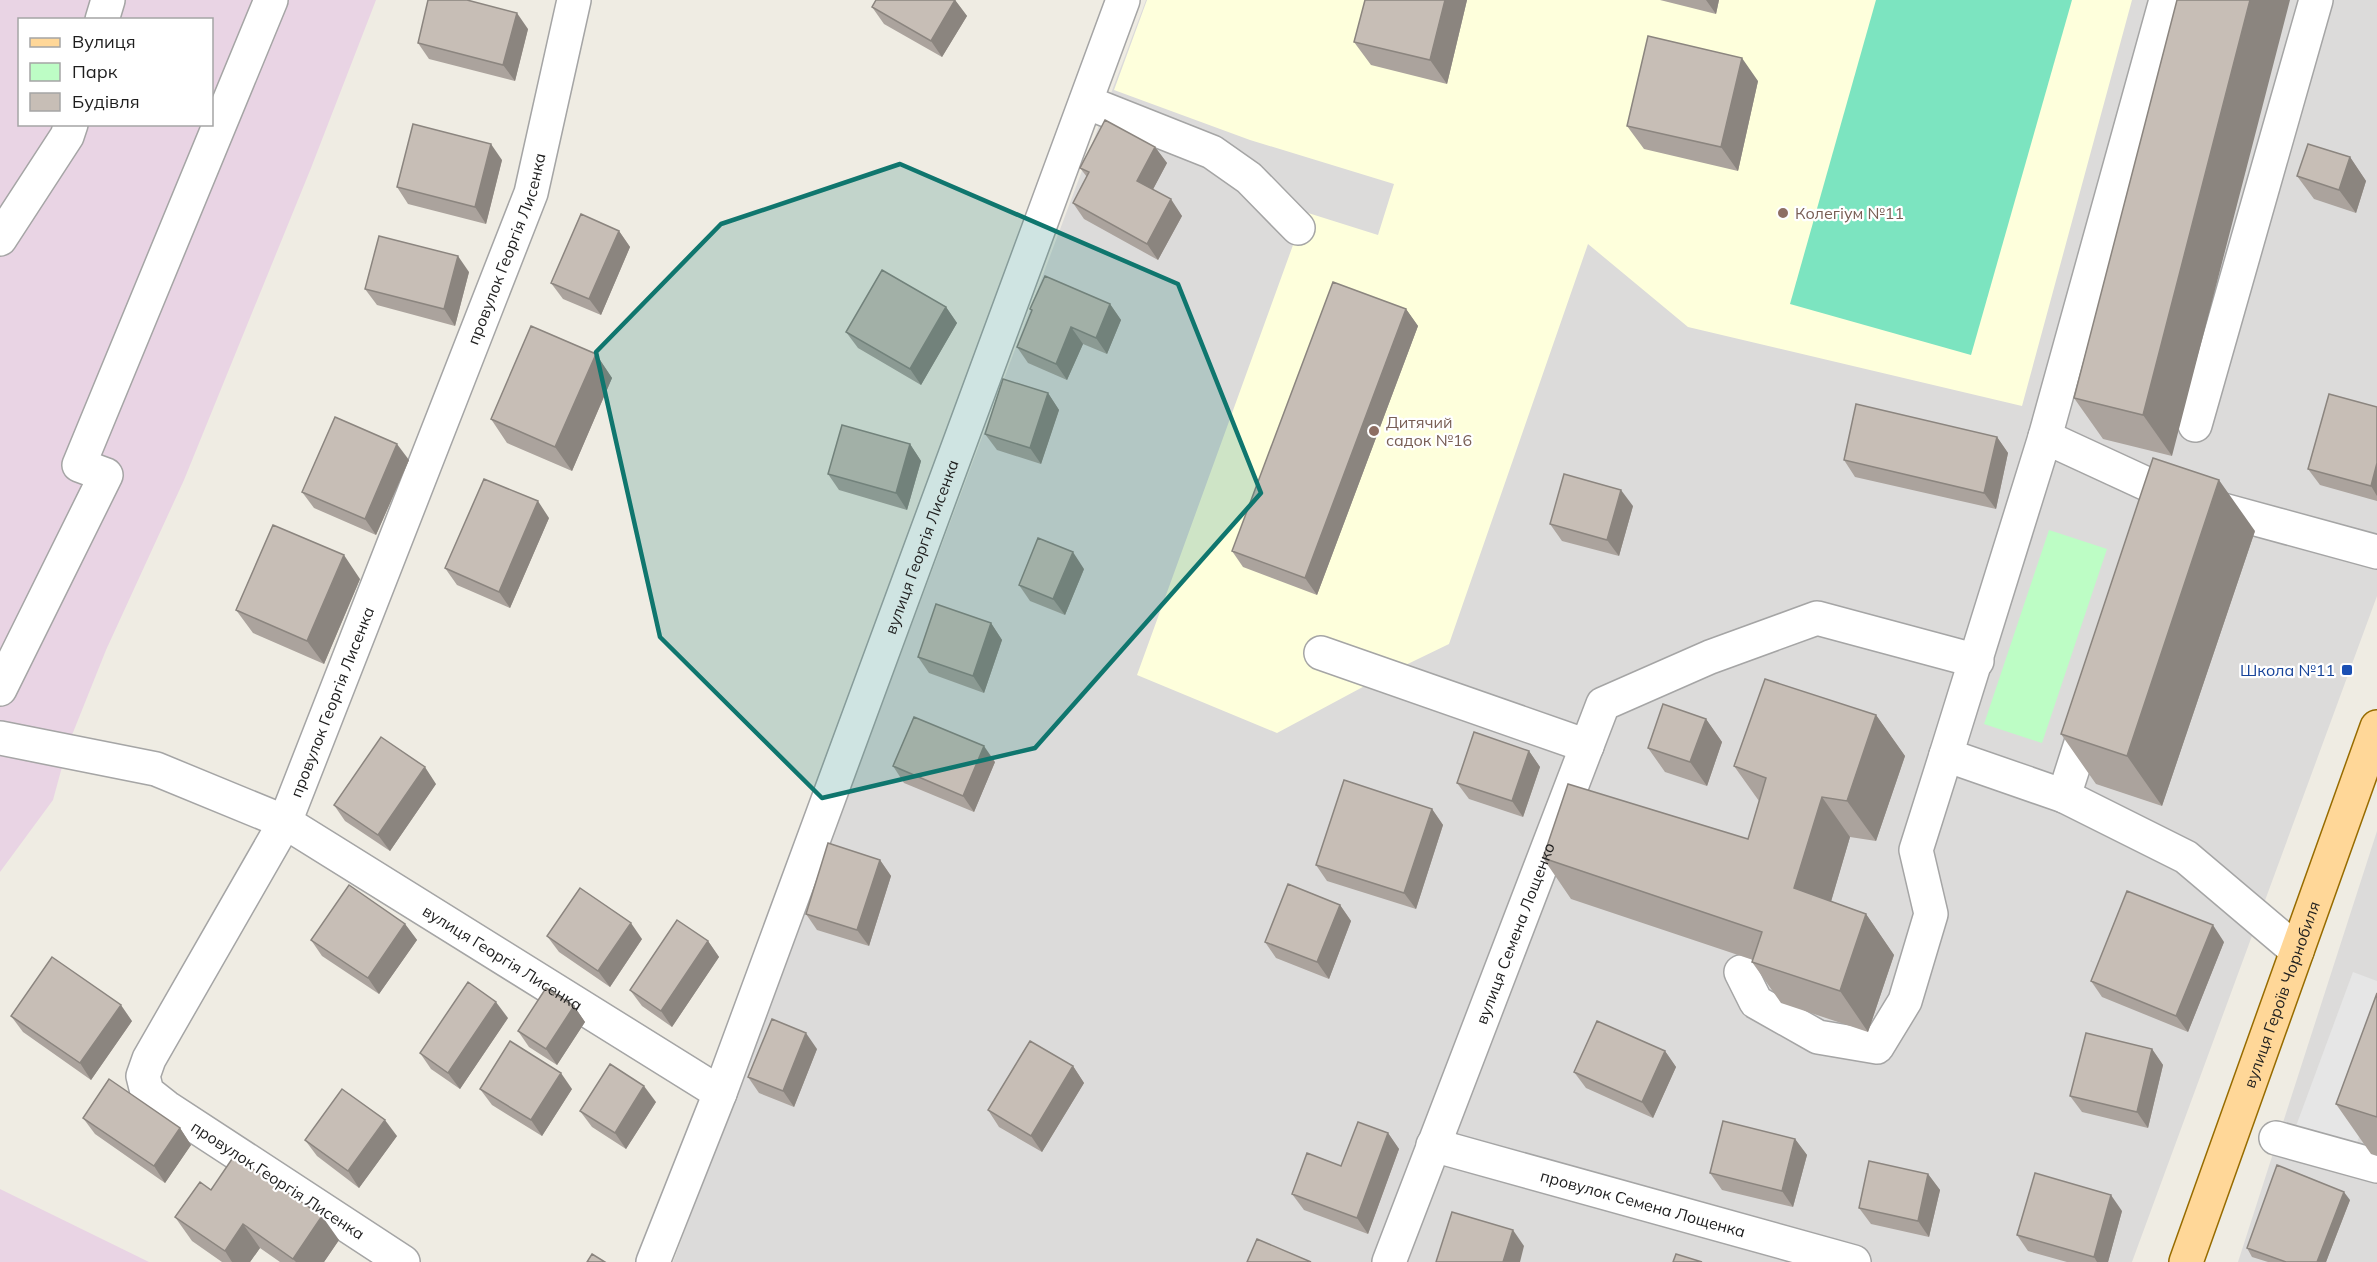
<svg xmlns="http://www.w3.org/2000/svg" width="2377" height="1262" font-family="Mulish,sans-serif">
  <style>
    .residential { fill: #dcdbda }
    .industrial { fill: #e9d4e4; fill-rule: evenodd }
    .education { fill: #feffdc }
    .park { fill: #bdfdc5 }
    .pitch { fill: #7ce4c0 }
    .parking { fill: #e6e6e6 }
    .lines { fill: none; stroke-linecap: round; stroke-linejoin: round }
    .minor-casing { stroke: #a5a5a5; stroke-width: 36 }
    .major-casing { stroke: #976c00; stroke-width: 36 }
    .minor { stroke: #fff; stroke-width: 33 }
    .major { stroke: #ffd798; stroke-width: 33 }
    .wall { fill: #aba39d }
    .shaded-wall { fill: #8b857f }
    .building { fill: #c7beb6; stroke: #8b857f; stroke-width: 1.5 }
    .marked { fill: #0f766e; fill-opacity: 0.2; stroke: #0f766e; stroke-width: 4.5; stroke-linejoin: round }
    .education-dot { fill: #8d6e63; stroke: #fff; stroke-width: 2 }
    .transit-dot { fill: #1a4fb4; stroke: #fff; stroke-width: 2 }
    .labels { text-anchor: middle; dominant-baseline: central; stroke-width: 4.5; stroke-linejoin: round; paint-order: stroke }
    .education-label { font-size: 16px; fill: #785e54; stroke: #fff; text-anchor: start }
    .street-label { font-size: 16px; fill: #1e1e1e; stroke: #fff }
    .transit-label { font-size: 16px; fill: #164399; stroke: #fff; text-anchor: end }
  </style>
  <rect width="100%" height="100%" fill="#efece3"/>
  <path class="residential" d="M1146 0H2377V596L2132 1262H673Z
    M2377 831V1262H2238Z"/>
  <path class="industrial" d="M0 0H376L311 168 184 480 106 650 68 745 53 800 0 872ZM20 20H212V124H20Z
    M0 1189 149 1262H0Z"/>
  <path class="education" d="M1147 0H2132L2022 406 1688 327 1588 244 1449 644 1387 674 1277 733 1137 675 1305 212 1378 235 1394 184 1250 140 1114 90Z"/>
  <path class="park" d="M2049 530 2107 549 2042 743 1984 724Z"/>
  <path class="pitch" d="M1876 0H2072L1971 355 1790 304Z"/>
  <path class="parking" d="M2353 972 2377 981V1087L2351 1159 2292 1137Z"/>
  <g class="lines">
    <g class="minor-casing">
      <g id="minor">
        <path d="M102 20 108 0"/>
        <path d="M1086 102 1212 152 1249 178 1298 228"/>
        <path d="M0 239 67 136 71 124"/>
        <path d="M2195 425 2316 0"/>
        <path d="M2045 437 2166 0"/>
        <path d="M2175 497 2045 437 1946 755 2064 796 2186 857 2297 951"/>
        <path d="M2201 504 2377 552"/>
        <path d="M1321 653 1587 746"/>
        <path d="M0 689 106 475 79 465 271 0"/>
        <path id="s1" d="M0 738 156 769 285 822 720 1093"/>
        <path d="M2064 796 2090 715"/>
        <path d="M1741 972 1756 1002 1818 1037 1877 1047 1905 1001 1931 914 1916 850 1946 755"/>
        <path d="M2276 1138 2377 1166"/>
        <path id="s2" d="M1433 1145 1854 1262"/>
        <path id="s3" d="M403 1262 166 1107 147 1092 143 1076 149 1059 285 822 531 193 574 0"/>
        <path id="s4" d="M653 1262 720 1093 1123 0"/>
        <path id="s5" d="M1389 1262 1603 704 1710 657 1817 618 1977 661"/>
      </g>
    </g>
    <g class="major-casing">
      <g id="major">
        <path id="s6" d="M2186 1262 2377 727"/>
      </g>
    </g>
    <use href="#minor" class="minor"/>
    <use href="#major" class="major"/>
  </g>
  <path class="wall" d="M876 0H955L967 16 942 57 884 24 872 7Z
    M1365 0H1467L1447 84 1371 65 1354 42Z
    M1660 0H1719L1716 14Z
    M2177 0 2172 456 2103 439 2074 398Z
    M528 29 515 81 429 59 418 43Z
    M1758 81 1738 171 1644 149 1627 126Z
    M1155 147 1167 163 1153 189 1182 216 1158 260 1084 219 1073 203 1087 177 1080 168Z
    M2350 157 2366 181 2356 213 2314 199 2297 176Z
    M502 160 486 224 408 204 397 187Z
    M619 231 630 247 601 315 563 299 551 283Z
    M469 272 455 326 377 305 365 289Z
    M1110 304 1121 320 1107 354 1083 344 1067 380 1028 363 1017 347 1032 312 1030 309Z
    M946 307 957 323 921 385 858 348 846 332Z
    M1406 309 1418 326 1317 595 1243 567 1232 551Z
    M596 354 612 378 572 471 507 443 491 419Z
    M1048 393 1059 410 1041 464 997 450 985 434Z
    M2377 407V501L2320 485 2308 469Z
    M1997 437 2008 453 1996 509 1855 477 1844 460Z
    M910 444 921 461 907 510 839 490 828 474Z
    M409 460 376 535 314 508 302 492Z
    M1633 506 1619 556 1562 541 1550 524Z
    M549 518 510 608 457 585 445 568Z
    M2255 531 2162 806 2096 784 2061 734Z
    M1084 569 1065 615 1030 601 1019 585Z
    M360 579 324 664 253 633 236 610Z
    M991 623 1002 640 984 693 929 673 918 657Z
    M1876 715 1905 756 1876 841 1850 837 1831 901 1866 914 1894 955 1868 1032 1781 1003 1752 962 1753 960 1571 899 1543 858 1748 839 1759 801 1734 766Z
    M1706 719 1722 742 1707 786 1665 772 1648 748Z
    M1529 751 1540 767 1523 817 1469 799 1457 783Z
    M995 762 974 812 904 783 893 766Z
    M436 784 390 851 345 821 334 805Z
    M1432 809 1443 825 1416 909 1327 881 1316 865Z
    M880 860 891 876 869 946 817 930 806 914Z
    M1340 905 1351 921 1329 979 1276 958 1265 942Z
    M405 924 417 940 379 994 322 956 311 940Z
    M547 936 642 939 610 987 559 952Z
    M708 941 719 957 672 1027 642 1006 630 990Z
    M2224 942 2188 1032 2102 997 2091 981Z
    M2377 993V1156L2371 1154 2336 1104Z
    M574 1006 585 1022 557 1065 529 1047 518 1031Z
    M11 1016 132 1021 91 1080 23 1032Z
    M508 1018 460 1089 431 1069 420 1053Z
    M817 1049 794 1107 759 1093 748 1077Z
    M2152 1049 2163 1065 2148 1128 2082 1112 2070 1096Z
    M1665 1051 1676 1067 1653 1118 1586 1088 1574 1072Z
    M1073 1066 1084 1083 1042 1152 999 1127 988 1110Z
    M480 1089H572L542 1136 492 1105Z
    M656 1102 626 1149 592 1127 580 1111Z
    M83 1118 180 1128 191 1145 165 1183 95 1134Z
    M1388 1133 1399 1149 1368 1234 1304 1210 1292 1194 1341 1166Z
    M397 1136 359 1188 317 1156 305 1140Z
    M1795 1139 1807 1155 1793 1207 1722 1190 1710 1173Z
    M1928 1174 1940 1190 1929 1237 1871 1224 1859 1208Z
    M211 1190 339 1240 324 1262H280L260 1248 250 1262H222L192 1241 175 1217Z
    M2350 1200 2326 1262H2268L2252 1257 2247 1248Z
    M2122 1211 2108 1262H2067L2028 1251 2017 1235Z"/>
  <path class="shaded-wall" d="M955 0 967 16 942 57 931 41Z
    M1445 0H1467L1447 84 1430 60Z
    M1706 0H1719L1716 14Z
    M2250 0H2290L2172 456 2143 415Z
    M517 13 528 29 515 81 503 65Z
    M1742 58 1758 81 1738 171 1721 147Z
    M491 144 502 160 486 224 475 207Z
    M1155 147 1167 163 1149 197 1137 181Z
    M2350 157 2366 181 2356 213 2339 190Z
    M1171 199 1182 216 1158 260 1147 244Z
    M619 231 630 247 601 315 589 299Z
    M458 256 469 272 455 326 444 309Z
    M1110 304 1121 320 1107 354 1096 338Z
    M946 307 957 323 921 385 910 369Z
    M1406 309 1418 326 1317 595 1305 578Z
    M1071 327 1083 344 1067 380 1056 364Z
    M596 354 612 378 572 471 555 447Z
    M1048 393 1059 410 1041 464 1030 448Z
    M1997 437 2008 453 1996 509 1984 493Z
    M397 444 409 460 376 535 365 519Z
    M910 444 921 461 907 510 896 493Z
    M2377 463V496L2371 486Z
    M2219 480 2255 531 2162 806 2127 756Z
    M1621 490 1633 506 1619 556 1607 540Z
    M538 501 549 518 510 608 499 592Z
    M1073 552 1084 569 1065 615 1053 599Z
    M344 555 360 579 324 664 307 641Z
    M991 623 1002 640 984 693 973 676Z
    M1876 715 1905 756 1876 841 1847 801Z
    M1706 719 1722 742 1707 786 1690 762Z
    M984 746 995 762 974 812 963 796Z
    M1529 751 1540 767 1523 817 1512 801Z
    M425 767 436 784 390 851 378 835Z
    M1822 797 1850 837 1823 929 1794 888Z
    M1432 809 1443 825 1416 909 1404 893Z
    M880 860 891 876 869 946 857 930Z
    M1340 905 1351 921 1329 979 1317 962Z
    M1866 914 1894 955 1868 1032 1840 991Z
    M631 923 642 939 610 987 598 971Z
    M405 924 417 940 379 994 368 978Z
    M2213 925 2224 942 2188 1032 2176 1016Z
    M708 941 719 957 672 1027 661 1011Z
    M496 1002 508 1018 460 1089 448 1073Z
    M121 1005 132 1021 91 1080 80 1063Z
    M574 1006 585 1022 557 1065 546 1049Z
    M806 1033 817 1049 794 1107 783 1091Z
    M2152 1049 2163 1065 2148 1128 2137 1112Z
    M1665 1051 1676 1067 1653 1118 1642 1102Z
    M1073 1066 1084 1083 1042 1152 1031 1136Z
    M561 1073 572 1089 542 1136 531 1120Z
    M644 1086 656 1102 626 1149 615 1133Z
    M385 1120 397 1136 359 1188 348 1171Z
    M180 1128 191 1145 165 1183 154 1166Z
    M1388 1133 1399 1149 1368 1234 1357 1218Z
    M1795 1139 1807 1155 1793 1207 1782 1191Z
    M1928 1174 1940 1190 1929 1237 1918 1221Z
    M2344 1192 2350 1200 2326 1262H2317Z
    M2111 1195 2122 1211 2108 1262H2097L2094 1257Z
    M322 1216 339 1240 324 1262H296L293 1259Z
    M243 1224 260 1248 250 1262H232L225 1251Z
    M1513 1230 1524 1246 1520 1262H1503Z"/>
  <path class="building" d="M428 0H467L517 13 503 65 418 43Z
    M876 0H955L931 41 872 7Z
    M1365 0H1445L1430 60 1354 42Z
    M2177 0H2250L2143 415 2074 398Z
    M1648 36 1742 58 1721 147 1627 126Z
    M1105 120 1155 147 1137 181 1171 199 1147 244 1073 203 1089 172 1080 168Z
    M413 124 491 144 475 207 397 187Z
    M2308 144 2350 157 2339 190 2297 176Z
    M581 214 619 231 589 299 551 283Z
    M379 236 458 256 444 309 365 289Z
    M882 270 946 307 910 369 846 332Z
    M1045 276 1110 304 1096 338 1071 327 1056 364 1017 347 1032 310 1030 309Z
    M1333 282 1406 309 1305 578 1232 551Z
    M531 326 596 354 555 447 491 419Z
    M1003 379 1048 393 1030 448 985 434Z
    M2329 394 2377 407V463L2371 486 2308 469Z
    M1856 404 1997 437 1984 493 1844 460Z
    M335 417 397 444 365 519 302 492Z
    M842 425 910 444 896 493 828 474Z
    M2153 458 2219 480 2127 756 2061 734Z
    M1564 474 1621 490 1607 540 1550 524Z
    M484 479 538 501 499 592 445 568Z
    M273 525 344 555 307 641 236 610Z
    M1038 538 1073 552 1053 599 1019 585Z
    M936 604 991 623 973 676 918 657Z
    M1765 679 1876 715 1847 801 1822 797 1794 888 1866 914 1840 991 1752 962 1762 932 1543 858 1568 784 1748 839 1766 778 1734 766Z
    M1663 704 1706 719 1690 762 1648 748Z
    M914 717 984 746 963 796 893 766Z
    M1474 732 1529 751 1512 801 1457 783Z
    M381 737 425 767 378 835 334 805Z
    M1344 780 1432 809 1404 893 1316 865Z
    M828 843 880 860 857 930 806 914Z
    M1288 884 1340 905 1317 962 1265 942Z
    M349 885 405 924 368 978 311 940Z
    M580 888 631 923 598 971 547 936Z
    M2127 891 2213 925 2176 1016 2091 981Z
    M677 920 708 941 661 1011 630 990Z
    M52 957 121 1005 80 1063 11 1016Z
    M468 982 496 1002 448 1073 420 1053Z
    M546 988 574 1006 546 1049 518 1031Z
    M2377 993V1117L2336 1104Z
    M772 1019 806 1033 783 1091 748 1077Z
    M1597 1021 1665 1051 1642 1102 1574 1072Z
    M2086 1033 2152 1049 2137 1112 2070 1096Z
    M510 1041 561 1073 531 1120 480 1089Z
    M1030 1041 1073 1066 1031 1136 988 1110Z
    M610 1064 644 1086 615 1133 580 1111Z
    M109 1079 180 1128 154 1166 83 1118Z
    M342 1089 385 1120 348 1171 305 1140Z
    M1723 1121 1795 1139 1782 1191 1710 1173Z
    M1358 1122 1388 1133 1357 1218 1292 1194 1307 1153 1341 1166Z
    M234 1156 322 1216 293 1259 243 1224 225 1251 175 1217 200 1182 211 1190Z
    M1869 1161 1928 1174 1918 1221 1859 1208Z
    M2277 1165 2344 1192 2317 1262H2286L2247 1248Z
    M2035 1173 2111 1195 2094 1257 2017 1235Z
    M1452 1212 1513 1230 1503 1262H1436Z
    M1257 1239 1311 1262H1247Z
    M592 1254 605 1262H587Z
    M1676 1254 1702 1262H1673Z"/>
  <path class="marked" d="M900 164 1178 284 1261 493 1035 748 822 798 660 637 596 352 721 224Z"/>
  <g class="education-dot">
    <circle cx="1783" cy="213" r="6"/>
    <circle cx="1374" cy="431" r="6"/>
  </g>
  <rect class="transit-dot" x="2341" y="664" width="12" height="12" rx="3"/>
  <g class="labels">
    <g class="education-label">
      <text x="1795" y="213">Колегіум №11</text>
      <text x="1386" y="422">Дитячий<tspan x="1386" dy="18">садок №16</tspan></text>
    </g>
    <g class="street-label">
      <text stroke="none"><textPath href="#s3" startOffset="1230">провулок Георгія Лисенка</textPath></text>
      <text stroke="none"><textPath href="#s4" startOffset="764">вулиця Георгія Лисенка</textPath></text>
      <text stroke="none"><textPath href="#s3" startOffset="744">провулок Георгія Лисенка</textPath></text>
      <text stroke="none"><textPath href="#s5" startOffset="352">вулиця Семена Лощенко</textPath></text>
      <text stroke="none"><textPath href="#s1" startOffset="555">вулиця Георгія Лисенка</textPath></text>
      <text stroke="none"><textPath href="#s6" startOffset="284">вулиця Героїв Чорнобиля</textPath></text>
      <text transform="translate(278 1180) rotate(33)">провулок Георгія Лисенка</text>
      <text stroke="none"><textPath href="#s2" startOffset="218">провулок Семена Лощенка</textPath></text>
    </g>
    <g class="transit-label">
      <text x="2335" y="670">Школа №11</text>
    </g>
  </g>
  <rect x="18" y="18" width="195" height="108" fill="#ffffff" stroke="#a5a5a5" stroke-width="1.5"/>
  <rect x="30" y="38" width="30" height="9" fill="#ffd798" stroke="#a5a5a5" stroke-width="1.5"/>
  <text x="72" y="48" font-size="18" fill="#1e1e1e">Вулиця</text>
  <rect x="30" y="63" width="30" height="18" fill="#bdfdc5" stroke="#a5a5a5" stroke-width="1.5"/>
  <text x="72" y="78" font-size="18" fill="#1e1e1e">Парк</text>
  <rect x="30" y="93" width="30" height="18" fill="#c7beb6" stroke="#a5a5a5" stroke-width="1.5"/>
  <text x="72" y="108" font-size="18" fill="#1e1e1e">Будівля</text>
</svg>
